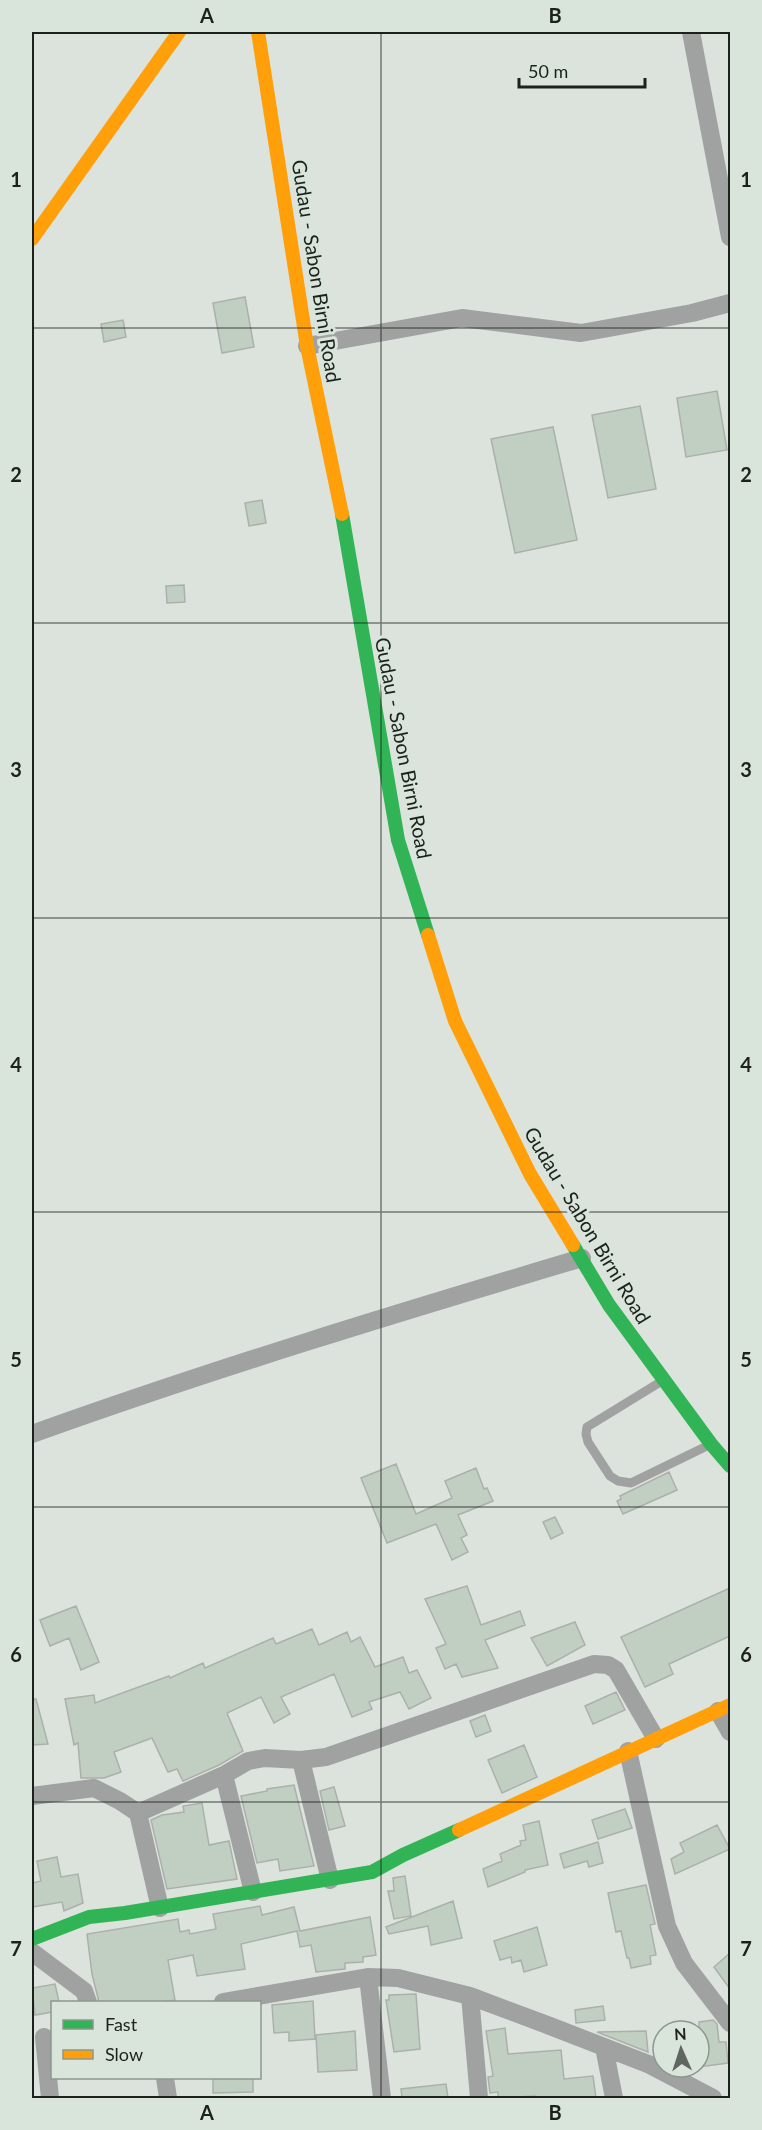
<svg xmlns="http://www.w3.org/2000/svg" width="762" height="2130" font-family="Lato,sans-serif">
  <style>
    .building { fill: #c0cfc2; stroke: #acb0ac; stroke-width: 1.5 }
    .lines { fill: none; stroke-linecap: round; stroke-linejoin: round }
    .lane { stroke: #a0a1a1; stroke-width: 9 }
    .street { stroke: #a0a1a1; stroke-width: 18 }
    .fast { stroke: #30b455; stroke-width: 14 }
    .slow { stroke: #ff9f0a; stroke-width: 14 }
    .grid { fill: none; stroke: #1c211c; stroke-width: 1.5; stroke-opacity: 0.55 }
    .labels { text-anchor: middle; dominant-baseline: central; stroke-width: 6; stroke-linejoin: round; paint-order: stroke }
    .street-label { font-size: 20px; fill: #1c211c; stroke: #d9e5da }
    .neatline { fill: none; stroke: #1c211c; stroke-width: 2 }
    .grid-label { font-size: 20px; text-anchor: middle; font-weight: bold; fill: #1c211c }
  </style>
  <rect width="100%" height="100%" fill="#dce2dc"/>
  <path class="building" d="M245 297 254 347 222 353 213 303Z
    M123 320 126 337 104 342 101 324Z
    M717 391 727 450 686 457 677 398Z
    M640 406 656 489 608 498 592 415Z
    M553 427 577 540 515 553 491 439Z
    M262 500 266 523 249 526 245 503Z
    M184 585 185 602 167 603 166 586Z
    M396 1464 416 1514 452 1498 445 1481 476 1468 484 1489 487 1488 493 1501 458 1515 467 1535 461 1538 468 1552 452 1560 436 1524 387 1543 361 1478Z
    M669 1472 677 1490 623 1514 617 1501 621 1499 620 1496Z
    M555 1517 563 1533 551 1539 543 1522Z
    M467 1586 481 1625 520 1611 525 1625 485 1640 498 1668 462 1677 456 1664 445 1669 436 1648 446 1644 425 1599Z
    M730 1588V1636L669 1664 673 1674 645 1687 621 1637Z
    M76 1606 99 1662 81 1670 69 1638 50 1646 40 1620Z
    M575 1622 585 1645 547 1666 531 1638Z
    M312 1629 319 1645 347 1632 351 1642 360 1637 375 1667 403 1657 409 1673 417 1670 431 1698 409 1709 400 1692 369 1702 372 1709 352 1717 334 1674 281 1697 290 1714 274 1723 261 1697 227 1713 243 1751 219 1765 183 1781 177 1769 168 1772 152 1738 114 1752 121 1772 104 1778H81L78 1743 74 1745 65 1699 94 1695 95 1703 169 1676 170 1678 203 1663 205 1668 273 1638 276 1644Z
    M616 1692 625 1710 593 1724 585 1706Z
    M32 1699H36L48 1744 32 1745Z
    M485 1715 491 1731 476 1737 470 1721Z
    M524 1745 537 1777 502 1793 488 1760Z
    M294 1785 314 1866 280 1871 278 1859 257 1863 241 1796 267 1791V1789Z
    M334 1787 345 1826 329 1830 320 1791Z
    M202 1803 209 1845 229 1841 237 1879 167 1889 151 1820 162 1815 184 1812 183 1806Z
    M625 1809 632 1828 598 1839 592 1820Z
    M539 1821 548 1865 525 1870V1872L488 1887 483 1869 502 1861 500 1854 521 1845 520 1841 526 1840 523 1825Z
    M717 1825 730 1849 675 1874 671 1859 684 1852 680 1843Z
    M598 1842 603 1863 589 1867 587 1861 564 1868 560 1854Z
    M57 1857 61 1877 78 1874 83 1903 64 1911 62 1902 32 1907V1883L41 1881 37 1861Z
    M405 1876 411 1916 394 1919 388 1891H394L393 1878Z
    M646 1885 655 1924 650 1925 656 1955 650 1956 651 1964 631 1968 629 1958H627L621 1931 616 1932 608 1893Z
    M453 1901 462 1938 431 1945 428 1926 389 1934 386 1927Z
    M260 1906 262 1915 294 1907 300 1931 370 1917 376 1955 363 1957V1962L345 1963V1969L316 1972 311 1945 300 1947 297 1931 241 1944 245 1969 197 1976 193 1955 168 1960 175 2000 160 2002H99L92 1974 87 1934 178 1919 180 1932 189 1930 190 1934 216 1929 213 1914Z
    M537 1927 547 1965 524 1972 521 1960 512 1963 511 1957 500 1960 494 1941Z
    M730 1953V1989L714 1967Z
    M55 1984 59 2002H52V2012L35 2015 32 1988Z
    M416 1994 420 2049 394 2052 386 2000H389V1995Z
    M313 2001 315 2039 289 2041V2032L274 2033 272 2005Z
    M603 2006 605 2020 576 2023 575 2010Z
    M713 2020 717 2024 719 2042H726L728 2063 699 2067V2022Z
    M505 2028 508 2054 561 2050 564 2079 593 2076 596 2098H536L535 2096 498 2098V2092L490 2093 488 2077 493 2076 486 2031Z
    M355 2031 357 2070 318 2072 316 2035Z
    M646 2031 648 2052 597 2032Z
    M213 2078H253V2092L213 2093Z
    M446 2084 448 2098H402L401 2089Z"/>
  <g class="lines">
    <path class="lane" d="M662 1381 587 1427 586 1434 588 1442 610 1476 618 1481 631 1483 709 1445"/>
    <path class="street" d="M691 32 730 237
      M307 346 462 318 581 333 692 313 730 303
      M32 1434C213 1369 397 1313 582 1258
      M718 1711 730 1732
      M628 1751 667 1926 684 1963 730 2023
      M301 1760 330 1880
      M224 1775 253 1892
      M32 1796 94 1788 120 1801 138 1813 160 1908
      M138 1813 224 1775 248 1761 265 1758 301 1760 326 1757 594 1664 608 1665 616 1670 656 1739
      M32 1952 84 1991 88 2002
      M368 1977 382 2098
      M470 1996 479 2098
      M223 2002 368 1977 398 1978 470 1996 550 2026 648 2064 713 2098
      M44 2037 50 2098
      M604 2047 614 2098
      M165 2078 168 2098"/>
    <path class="fast" d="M342 514 398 840 428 935
      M573 1245 609 1305 711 1444 730 1466
      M32 1939 89 1917 125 1913 372 1872 403 1855 459 1830"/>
    <path class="slow" d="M258 32 307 346 342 514
      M32 239 179 32
      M428 935 455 1021 530 1174 573 1245
      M459 1830 730 1705"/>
  </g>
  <path class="grid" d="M381 32V2098M32 328H730M32 623H730M32 918H730M32 1212H730M32 1507H730M32 1802H730"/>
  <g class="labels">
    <g class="street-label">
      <text transform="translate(317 271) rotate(81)">Gudau - Sabon Birni Road</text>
      <text transform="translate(404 748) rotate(79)">Gudau - Sabon Birni Road</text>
      <text transform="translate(588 1225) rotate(59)">Gudau - Sabon Birni Road</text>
    </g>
  </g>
  <rect width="762" height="2130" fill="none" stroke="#d9e5da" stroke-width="66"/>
  <rect x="51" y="2001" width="210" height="78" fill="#d9e5da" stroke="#8d978e" stroke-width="1.5"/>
  <rect x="63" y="2020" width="30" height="9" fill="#30b455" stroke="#8d978e" stroke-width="1.5"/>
  <text x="105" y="2031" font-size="18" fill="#1c211c">Fast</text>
  <rect x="63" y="2050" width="30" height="9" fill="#ff9f0a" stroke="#8d978e" stroke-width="1.5"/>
  <text x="105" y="2061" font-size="18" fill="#1c211c">Slow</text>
  <g transform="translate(681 2049) rotate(357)"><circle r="28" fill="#d9e5da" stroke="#8d978e" stroke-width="1.5"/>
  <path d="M0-4.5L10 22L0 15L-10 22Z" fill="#5f655f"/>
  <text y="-9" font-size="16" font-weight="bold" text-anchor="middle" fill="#1c211c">N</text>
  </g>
  <path d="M519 78v9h126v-9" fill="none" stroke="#1c211c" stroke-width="3"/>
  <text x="528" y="78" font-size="18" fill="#1c211c" stroke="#d9e5da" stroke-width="4.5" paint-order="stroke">50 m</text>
  <rect x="33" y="33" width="696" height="2064" class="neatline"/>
  <g class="grid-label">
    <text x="207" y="23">A</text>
    <text x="555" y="23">B</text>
    <text x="16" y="187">1</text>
    <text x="746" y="187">1</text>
    <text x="16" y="482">2</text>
    <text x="746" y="482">2</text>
    <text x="16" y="777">3</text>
    <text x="746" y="777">3</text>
    <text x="16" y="1072">4</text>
    <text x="746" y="1072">4</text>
    <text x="16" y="1367">5</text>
    <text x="746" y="1367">5</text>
    <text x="16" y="1662">6</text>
    <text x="746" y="1662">6</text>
    <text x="16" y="1956">7</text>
    <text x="746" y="1956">7</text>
    <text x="207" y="2120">A</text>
    <text x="555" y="2120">B</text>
  </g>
</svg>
